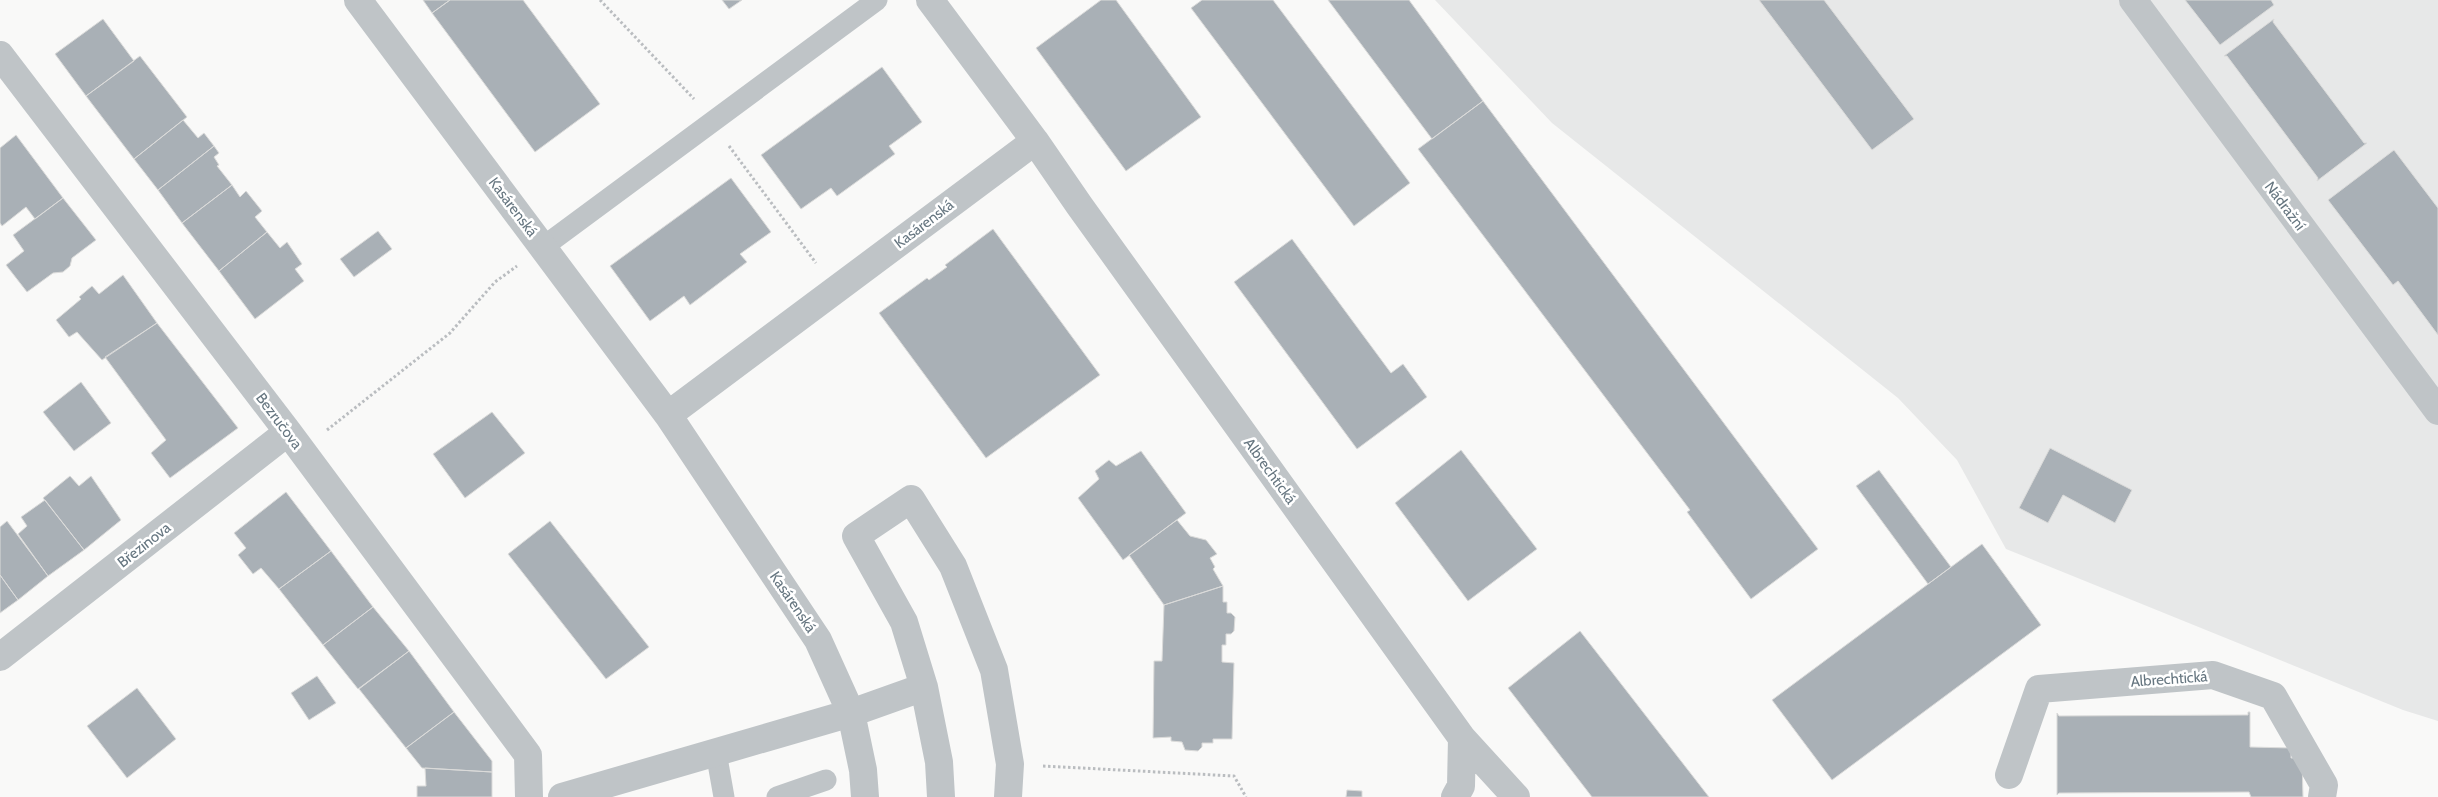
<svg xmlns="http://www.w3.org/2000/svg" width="2438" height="797" font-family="Cabin,sans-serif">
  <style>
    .built { fill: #e7e8e8 }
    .building { fill: #a9b0b6; stroke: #dbdbda }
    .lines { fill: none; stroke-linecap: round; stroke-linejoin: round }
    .path { stroke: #babdc0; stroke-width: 3; stroke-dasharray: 2.5 2.5; stroke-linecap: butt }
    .service { stroke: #bfc4c7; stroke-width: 21 }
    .minor { stroke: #bfc4c7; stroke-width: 28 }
    .labels { text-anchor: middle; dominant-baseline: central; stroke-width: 5; stroke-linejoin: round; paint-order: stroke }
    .street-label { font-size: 15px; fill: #667680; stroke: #fff }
  </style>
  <rect width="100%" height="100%" fill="#f9f9f8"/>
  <path class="built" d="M1435 0H2438V721L2403 710 2006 549 1957 460 1898 398 1552 123Z"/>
  <path class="building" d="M423 0H450L432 13Z
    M450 0H523L600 104 535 152 432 13Z
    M722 0H742L729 9Z
    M1101 0H1116L1201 117 1126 171 1036 48Z
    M1202 0H1273L1410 183 1354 226 1191 8Z
    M1328 0H1409L1483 101 1432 139Z
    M1759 0H1824L1914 119 1872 150Z
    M2185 0H2271L2274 5 2220 45Z
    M103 19 134 61 86 96 55 54Z
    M2274 19 2273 22 2364 143H2367L2317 181 2318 178 2227 56H2224Z
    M140 56 187 117 134 159 86 96Z
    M882 67 922 122 889 146 895 154 837 196 831 188 801 209 761 155Z
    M1483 101 1818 549 1751 599 1687 512 1690 510 1418 149Z
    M183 120 198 138 204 133 214 146 158 190 134 159Z
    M16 135 63 198 35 219 26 207 2 226 0 223V148Z
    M214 146 219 153 214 157 219 165 217 166 232 185 182 223 158 190Z
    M2394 150 2438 208V335L2398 281 2393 285 2328 200Z
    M731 178 771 232 740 254 747 262 690 305 684 296 650 321 610 266Z
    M232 185 240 197 246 191 262 211 255 217 267 232 219 271 182 223Z
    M63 198 96 240 72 258 70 266 63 272 53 273 27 292 6 265 24 251 13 235Z
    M993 229 1100 375 986 458 879 313 927 278 929 280 947 267 945 265Z
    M378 231 392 249 354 277 340 259Z
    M267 232 280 248 287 242 302 264 295 269 304 281 255 319 219 271Z
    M1292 239 1391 373 1403 364 1427 397 1357 449 1234 282Z
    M123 275 157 323 102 360 77 332 69 337 56 320 81 299 79 297 92 286 99 294Z
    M157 323 238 428 170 478 151 453 166 440 105 357Z
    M81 382 111 423 74 451 43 412Z
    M492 412 525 453 465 498 433 454Z
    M2050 448 2132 490 2115 523 2063 495 2048 523 2019 508Z
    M1461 450 1537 549 1468 601 1395 503Z
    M1141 451 1186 513 1123 560 1078 498 1099 479 1095 471 1109 460 1116 466Z
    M1879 470 1951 567 1928 584 1856 486Z
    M70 476 79 486 91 476 121 520 84 550 43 498Z
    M286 492 331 551 279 589 261 568 253 574 238 555 246 548 234 533Z
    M45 500 84 550 48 576 18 534 27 526 21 517Z
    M1177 520 1190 536 1206 540 1217 554 1210 558 1215 567 1213 569 1223 586 1164 605 1129 555Z
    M7 521 48 576 18 600 0 575V527Z
    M550 521 649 647 606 679 508 554Z
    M1982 544 2041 625 1832 780 1772 700Z
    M331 551 373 607 323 645 279 589Z
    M0 575 18 600 0 613Z
    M1223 586V602H1227V613H1231L1235 617 1234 631 1231 634H1226V645H1222V662L1234 663 1232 739H1213V743H1202V747L1198 751 1185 750 1182 742 1171 741V737L1153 738 1154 661H1162L1164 605Z
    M373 607 409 651 358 689 323 645Z
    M1580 631 1709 797H1592L1508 688Z
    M409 651 454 712 406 748 359 689Z
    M317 676 336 703 309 720 291 693Z
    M137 688 176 739 127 778 87 726Z
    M454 712 492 761V772L422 768 406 748Z
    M2248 712H2250V747L2291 748V758H2302L2303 797H2251L2249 792 2059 793 2057 795V713L2059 716 2248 715Z
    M425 768 492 772V797H417V786H426Z
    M1347 790 1362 791V797H1346Z"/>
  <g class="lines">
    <path class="path" d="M600 0 694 99
      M729 146 816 263
      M327 430 450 333 495 282 517 266
      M1043 766 1234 776 1246 797"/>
    <path class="service" d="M543 247 877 0
      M716 752 724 797
      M777 797 826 780"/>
    <path class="minor" d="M358 0 668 415 818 640 851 713 863 770 865 797
      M930 0 1035 141 1079 205 1462 738 1516 797
      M2133 0 2438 411
      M0 55 288 432 528 755 529 797
      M668 415 1035 141
      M0 657 288 432
      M924 687 904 622 856 536 911 499 953 566 994 670 1010 764 1008 797
      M2009 775 2039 689 2213 675 2273 696 2324 785 2322 797
      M562 797 851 713 924 687 939 762 941 797
      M1455 797 1461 786 1462 738"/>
  </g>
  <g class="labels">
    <g class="street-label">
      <text transform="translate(2285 206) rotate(53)">Nádražní</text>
      <text transform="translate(513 207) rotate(53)">Kasárenská</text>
      <text transform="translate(924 224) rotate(-37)">Kasárenská</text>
      <text transform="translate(279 421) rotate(53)">Bezručova</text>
      <text transform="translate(1270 471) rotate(54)">Albrechtická</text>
      <text transform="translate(144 545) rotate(-38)">Březinova</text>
      <text transform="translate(793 602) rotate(56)">Kasárenská</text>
      <text transform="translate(2169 679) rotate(-4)">Albrechtická</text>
    </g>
  </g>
</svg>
